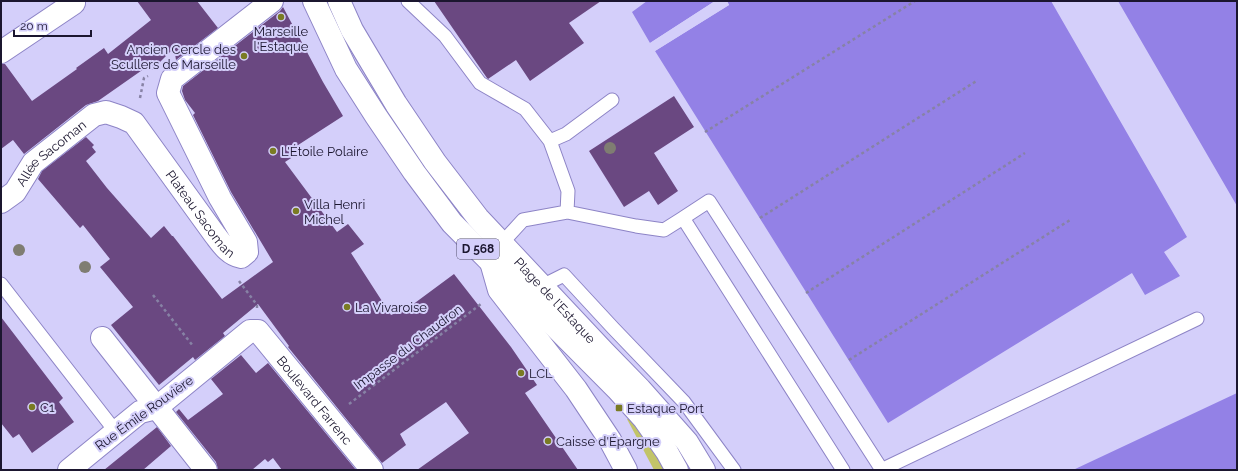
<svg xmlns="http://www.w3.org/2000/svg" width="1238" height="471" font-family="Raleway,sans-serif">
  <style>
    .green { fill: #c2c468 }
    .water { fill: #9381e6 }
    .pier { fill: #d4cffa }
    .building { fill: #6a4881 }
    .lines { fill: none; stroke-linecap: round; stroke-linejoin: round }
    .service-casing { stroke: #8d84c6; stroke-width: 15 }
    .minor-casing { stroke: #8d84c6; stroke-width: 24 }
    .primary-casing { stroke: #8d84c6; stroke-width: 24 }
    .path { stroke: #8782a5; stroke-width: 2.5; stroke-dasharray: 3 3; stroke-linecap: butt }
    .service { stroke: #fff; stroke-width: 13 }
    .minor { stroke: #fff; stroke-width: 22 }
    .primary { stroke: #fff; stroke-width: 22 }
    .tree { fill: #7f7d72 }
    .poi-dot { fill: #7a7b23; stroke: #d4cffa; stroke-width: 1.5 }
    .labels { text-anchor: middle; dominant-baseline: central; stroke-width: 4; stroke-linejoin: round; paint-order: stroke }
    .shield { fill: #d4cffa; stroke: #524e6c; stroke-width: 1 }
    .shield-label { font-size: 12px; font-weight: bold; fill: #1b162f }
    .poi-label { font-size: 13px; fill: #1b162f; stroke: #d4cffa; text-anchor: start }
    .street-label { font-size: 13px; fill: #1b162f; stroke: #d4cffa }
  </style>
  <rect width="100%" height="100%" fill="#d4cffa"/>
  <path class="green" d="M632 417 667 470H654L627 419Z"/>
  <path class="water" d="M647 1H715L650 43 632 12Z
    M727 1H1051L1187 237 1164 252 1180 276 1145 295 1132 273 888 423 655 51 729 5Z
    M1118 1H1237V206Z
    M1237 393V470H1073Z"/>
  <path class="pier" d="M715 1H717L716 3 651 45 650 43Z
    M725 1H727L729 5 655 51 654 50 727 4Z"/>
  <path class="building" d="M137 1H197L218 28 176 60 174 48 152 70 148 66 98 101 86 105 24 154 13 140 1 149V64H5L32 101 77 69 76 68 104 48 108 54 151 20Z
    M434 1H601L569 23 584 43 530 81 516 60 488 79 487 78Z
    M283 7 323 82 343 116 295 147 299 153 285 162 337 232 348 224 364 244 351 253 391 315 403 310 404 311 454 274 511 347 537 385 525 393 578 470H417L469 433 446 402 400 434 406 445 382 463 288 347 289 346 258 304 223 333 225 336 195 360 193 357 159 385 111 325 133 307 100 267 110 259 83 225 80 228 38 179 42 171 86 137 94 145 92 147 96 152 86 161 107 188 151 238 164 226 172 236H173L222 299 273 262 231 192 193 115 195 113 185 100 182 91 183 86 280 11Z
    M674 96 694 127 654 153 678 191 658 205 649 191 624 207 589 151Z
    M1 317 63 398 59 402 74 422 32 453 19 434 13 438 1 423Z
    M241 355 256 373 268 363 356 470H282L273 458 268 462 265 459 252 470H218L216 462 176 412 179 409 188 420 223 394 211 379Z
    M157 427 171 446 143 470H104Z"/>
  <g class="lines">
    <g class="service-casing">
      <path id="service" d="M408 1 445 36 480 83 525 109 550 141
        M567 212 568 191 550 141 566 134 612 100
        M683 218 709 201 882 470
        M502 243 523 220 567 212 636 226 664 230 683 218 843 470
        M1 284 116 432
        M542 286 564 275 613 328 684 402 734 470
        M881 470 1197 319"/>
    </g>
    <g class="minor-casing">
      <g id="minor">
        <path d="M1 52 74 3 73 1"/>
        <path id="s1" d="M1 202 15 192 33 163 94 115 106 112 121 117 134 123 215 235C222 244 229 255 241 257L247 252 246 242 220 198 168 93 172 79 272 1"/>
        <path d="M495 256 491 262 499 290 576 389 610 440 626 470"/>
        <path d="M102 338 206 470"/>
        <path id="s2" d="M69 470 140 412 156 408 250 331H258L372 470"/>
      </g>
    </g>
    <g class="primary-casing">
      <g id="primary">
        <path d="M314 1 346 69 376 116 414 172 452 223 617 389 644 419 667 452 677 470"/>
        <path id="s3" d="M339 1 352 30 396 104 435 162 478 218 603 351 640 389 687 442 704 470"/>
      </g>
    </g>
    <path class="path" d="M140 98 144 78 148 76
      M705 132 915 1
      M760 218 978 80
      M239 281 257 305V308
      M806 293 1025 153
      M153 295 193 346
      M849 360 1070 220
      M349 404 481 304"/>
    <use href="#service" class="service"/>
    <use href="#minor" class="minor"/>
    <use href="#primary" class="primary"/>
  </g>
  <g class="tree">
    <circle cx="610" cy="148" r="6"/>
    <circle cx="19" cy="250" r="6"/>
    <circle cx="85" cy="267" r="6"/>
  </g>
  <g class="poi-dot">
    <circle cx="281" cy="17" r="4"/>
    <circle cx="244" cy="56" r="4"/>
    <circle cx="273" cy="151" r="4"/>
    <circle cx="296" cy="211" r="4"/>
    <circle cx="347" cy="307" r="4"/>
    <circle cx="521" cy="373" r="4"/>
    <circle cx="32" cy="407" r="4"/>
    <rect x="615" y="404" width="8" height="8" rx="2"/>
    <circle cx="548" cy="441" r="4"/>
  </g>
  <g class="labels">
    <rect class="shield" x="457" y="239" width="42" height="20" rx="3"/>
    <g class="shield-label">
      <text x="478" y="249">D 568</text>
    </g>
    <g class="poi-label">
      <text x="281" y="31" text-anchor="middle">Marseille<tspan x="281" dy="15">l'Estaque</tspan></text>
      <text x="236" y="49" text-anchor="end">Ancien Cercle des<tspan x="236" dy="15">Scullers de Marseille</tspan></text>
      <text x="281" y="151">L'Étoile Polaire</text>
      <text x="304" y="204">Villa Henri<tspan x="304" dy="15">Michel</tspan></text>
      <text x="355" y="307">La Vivaroise</text>
      <text x="529" y="373">LCL</text>
      <text x="40" y="407">C1</text>
      <text x="627" y="408">Estaque Port</text>
      <text x="556" y="441">Caisse d'Épargne</text>
    </g>
    <g class="street-label">
      <text stroke="none"><textPath href="#s1" startOffset="71">Allée Sacoman</textPath></text>
      <text stroke="none"><textPath href="#s1" startOffset="284">Plateau Sacoman</textPath></text>
      <text stroke="none"><textPath href="#s3" startOffset="371">Plage de l'Estaque</textPath></text>
      <text transform="translate(408 347) rotate(-37)">Impasse du Chaudron</text>
      <text stroke="none"><textPath href="#s2" startOffset="327">Boulevard Farrenc</textPath></text>
      <text transform="translate(144 413) rotate(-36)">Rue Émile Rouvière</text>
    </g>
  </g>
  <rect width="1238" height="471" fill="none" stroke="#1b162f" stroke-width="4"/>
  <path d="M14 30v6h77v-6" fill="none" stroke="#1b162f" stroke-width="2"/>
  <text x="20" y="30" font-size="12" fill="#1b162f" stroke="#d4cffa" stroke-width="3" paint-order="stroke">20 m</text>
</svg>
